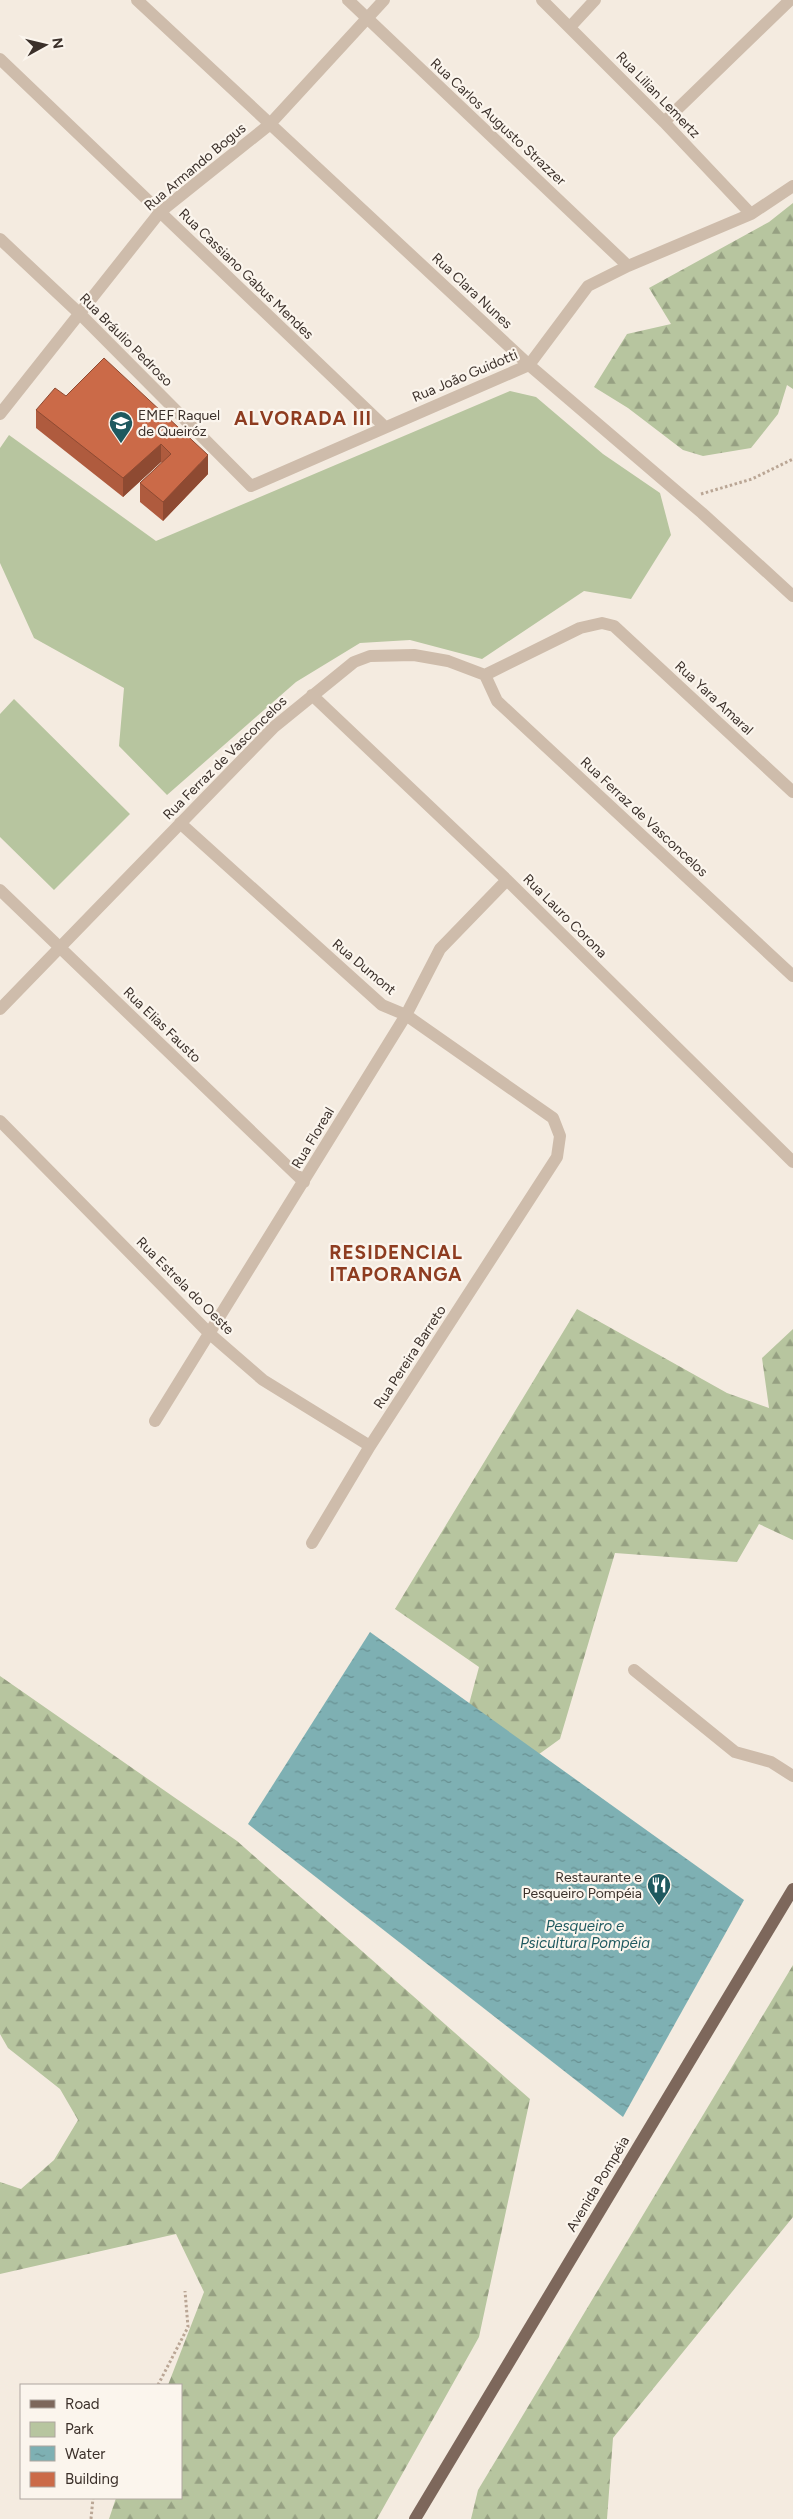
<svg xmlns="http://www.w3.org/2000/svg" width="793" height="2519" font-family="Figtree,sans-serif">
  <style>
    .forest { fill: url(#forest-firs) }
    .green { fill: #b7c59f }
    .water { fill: url(#water-ripples) }
    .lines { fill: none; stroke-linecap: round; stroke-linejoin: round }
    .path { stroke: #baa695; stroke-width: 3; stroke-dasharray: 2.5 2.5; stroke-linecap: butt }
    .minor { stroke: #cebcab; stroke-width: 12 }
    .major { stroke: #7d675b; stroke-width: 12 }
    .wall { fill: #af5b3e }
    .shaded-wall { fill: #8e4a32 }
    .building { fill: #cb6a48; stroke: #8e4a32 }
    .labels { text-anchor: middle; dominant-baseline: central; stroke-width: 4.5; stroke-linejoin: round; paint-order: stroke }
    .street-label { font-size: 14px; fill: #3b302a; stroke: #fbf5ed }
    .poi-label { font-size: 14px; fill: #3b302a; stroke: #fbf5ed; text-anchor: start }
    .water-label { font-size: 15px; font-style: italic; fill: #1e595f; stroke: #fbf5ed }
    .district-label { font-size: 19px; font-weight: bold; letter-spacing: 1px; fill: #8e3c20; stroke: #fbf5ed }
  </style>
  <defs>
    <pattern id="forest-firs" width="22" height="20" patternUnits="userSpaceOnUse" patternTransform="scale(1.25)"><rect width="22" height="20" fill="#b7c59f"/><path d="M5 1l3.5 6h-7zM16 11l3.5 6h-7z" fill="#96a082"/></pattern>
    <pattern id="water-ripples" width="26" height="14" patternUnits="userSpaceOnUse" patternTransform="scale(1.25)"><rect width="26" height="14" fill="#7eb0b3"/><path d="M2 4q2-2 4 0t4 0M15 11q2-2 4 0t4 0" fill="none" stroke="#689092"/></pattern>
  </defs>
  <rect width="100%" height="100%" fill="#f4ebe0"/>
  <path class="forest" d="M793 203V389L787 385 778 414 751 448 703 456 683 450 628 408 594 387 627 334 671 324 649 288 769 222Z
    M577 1309 727 1393 769 1408 762 1358 793 1329V1540L759 1524 737 1562 615 1553 560 1739 495 1786 450 1775 479 1667 395 1609Z
    M0 1676 237 1841 530 2099 479 2337 377 2519H109L116 2498H181V2385H168L204 2292 176 2234 0 2274V2182L21 2189 54 2160 78 2120 60 2089 8 2048 0 2034Z
    M793 1965V2217L613 2438 607 2519H471L478 2490Z"/>
  <path class="green" d="M510 391 536 397 603 454 660 493 671 535 631 599 584 591 482 659 410 640 360 643 296 682 167 795 119 746 124 688 34 638 0 563V448L9 435 156 541Z
    M14 699 130 814 54 890 0 837V714Z"/>
  <path class="water" d="M370 1632 744 1900 623 2117 248 1824Z"/>
  <g class="lines">
    <path class="path" d="M701 494 752 479 793 459
      M158 2385 188 2327 185 2291
      M91 2519 93 2498"/>
    <path class="minor" d="M137 0 529 365 702 513 793 596
      M348 0 628 266
      M542 0 664 122 751 214
      M570 27 595 0
      M0 59 385 427
      M664 122 790 0
      M0 239 80 314 251 486 529 365 588 286 628 266 751 214 793 186
      M0 414 160 212 269 125 384 0
      M485 675 580 628 602 623 614 626 793 792
      M312 695 507 880 793 1162
      M180 823 382 1005 406 1015 553 1118 560 1136 557 1157 370 1446 312 1543
      M0 890 304 1182
      M0 1009 274 727 354 662 370 656 414 655 448 661 485 675 497 701 793 976
      M0 1121 210 1334 263 1380 370 1446
      M155 1421 406 1015 440 949 507 880
      M634 1670 735 1752 771 1762 793 1776"/>
    <path class="major" d="M415 2519 793 1889"/>
  </g>
  <path class="wall" d="M104 358 208 474 163 521 140 502V483L162 463 161 462 123 497 36 428V410L66 396Z"/>
  <path class="shaded-wall" d="M161 444V462L123 497V478Z
    M208 455V474L163 521V502Z"/>
  <path class="building" d="M104 358 208 455 163 502 140 483 171 454 161 444 123 478 36 410 55 388 66 396Z"/>
  <defs>
    <g id="school-pin" transform="scale(1.25)"><path d="M0 17L-7.5 6A9.5 9.5 0 1 1 7.5 6Z" fill="#1e595f" stroke="#fbf5ed"/><path d="M0-5L7-2L0 1L-7-2ZM-4 1L0 2.5L4 1V4Q0 6-4 4Z" fill="#fff"/></g>
    <g id="restaurant-pin" transform="scale(1.25)"><path d="M0 17L-7.5 6A9.5 9.5 0 1 1 7.5 6Z" fill="#1e595f" stroke="#fbf5ed"/><path d="M-5-6h1v4h1v-4h1v4h1v-4h1v5L-1.5 .5V6h-2V.5L-5-1ZM5-6V6H3V1.5H1.5Q1.5-4 5-6Z" fill="#fff"/></g>
  </defs>
  <g fill-rule="evenodd">
    <use href="#school-pin" x="121" y="423"/>
    <use href="#restaurant-pin" x="659" y="1885"/>
  </g>
  <g class="labels">
    <g class="street-label">
      <text transform="translate(658 95) rotate(46)">Rua Lilian Lemertz</text>
      <text transform="translate(498 122) rotate(43)">Rua Carlos Augusto Strazzer</text>
      <text transform="translate(195 167) rotate(-40)">Rua Armando Bogus</text>
      <text transform="translate(246 274) rotate(44)">Rua Cassiano Gabus Mendes</text>
      <text transform="translate(472 291) rotate(43)">Rua Clara Nunes</text>
      <text transform="translate(126 340) rotate(45)">Rua Bráulio Pedroso</text>
      <text transform="translate(465 376) rotate(-23)">Rua João Guidotti</text>
      <text transform="translate(714 698) rotate(43)">Rua Yara Amaral</text>
      <text transform="translate(225 758) rotate(-45)">Rua Ferraz de Vasconcelos</text>
      <text transform="translate(644 817) rotate(43)">Rua Ferraz de Vasconcelos</text>
      <text transform="translate(565 916) rotate(45)">Rua Lauro Corona</text>
      <text transform="translate(364 967) rotate(40)">Rua Dumont</text>
      <text transform="translate(162 1025) rotate(44)">Rua Elias Fausto</text>
      <text transform="translate(313 1138) rotate(-59)">Rua Floreal</text>
      <text transform="translate(185 1286) rotate(45)">Rua Estrela do Oeste</text>
      <text transform="translate(410 1357) rotate(-57)">Rua Pereira Barreto</text>
      <text transform="translate(598 2184) rotate(-59)">Avenida Pompéia</text>
    </g>
    <g class="poi-label">
      <text x="138" y="415">EMEF Raquel<tspan x="138" dy="16">de Queiróz</tspan></text>
      <text x="642" y="1877" text-anchor="end">Restaurante e<tspan x="642" dy="16">Pesqueiro Pompéia</tspan></text>
    </g>
    <g class="water-label">
      <text x="585" y="1926">Pesqueiro e<tspan x="585" dy="17">Psicultura Pompéia</tspan></text>
    </g>
    <g class="district-label">
      <text x="303" y="418">ALVORADA III</text>
      <text x="396" y="1252">RESIDENCIAL<tspan x="396" dy="22">ITAPORANGA</tspan></text>
    </g>
  </g>
  <rect x="20" y="2384" width="162" height="115" fill="#fbf5ed" stroke="#aea69f"/>
  <rect x="30" y="2400" width="25" height="8" fill="#7d675b" stroke="#aea69f"/>
  <text x="65" y="2409" font-size="15" fill="#3b302a">Road</text>
  <rect x="30" y="2422" width="25" height="15" fill="#b7c59f" stroke="#aea69f"/>
  <text x="65" y="2434" font-size="15" fill="#3b302a">Park</text>
  <rect x="30" y="2446" width="25" height="15" fill="url(#water-ripples)" stroke="#aea69f"/>
  <text x="65" y="2459" font-size="15" fill="#3b302a">Water</text>
  <rect x="30" y="2472" width="25" height="15" fill="#cb6a48" stroke="#aea69f"/>
  <text x="65" y="2484" font-size="15" fill="#3b302a">Building</text>
  <g transform="translate(45 45) rotate(82)" stroke="#fbf5ed" stroke-width="4" paint-order="stroke">
  <path d="M0-4L9 19L0 12L-9 19Z" fill="#3b302a"/>
  <text y="-8" font-size="14" font-weight="bold" text-anchor="middle" fill="#3b302a">N</text>
  </g>
</svg>
